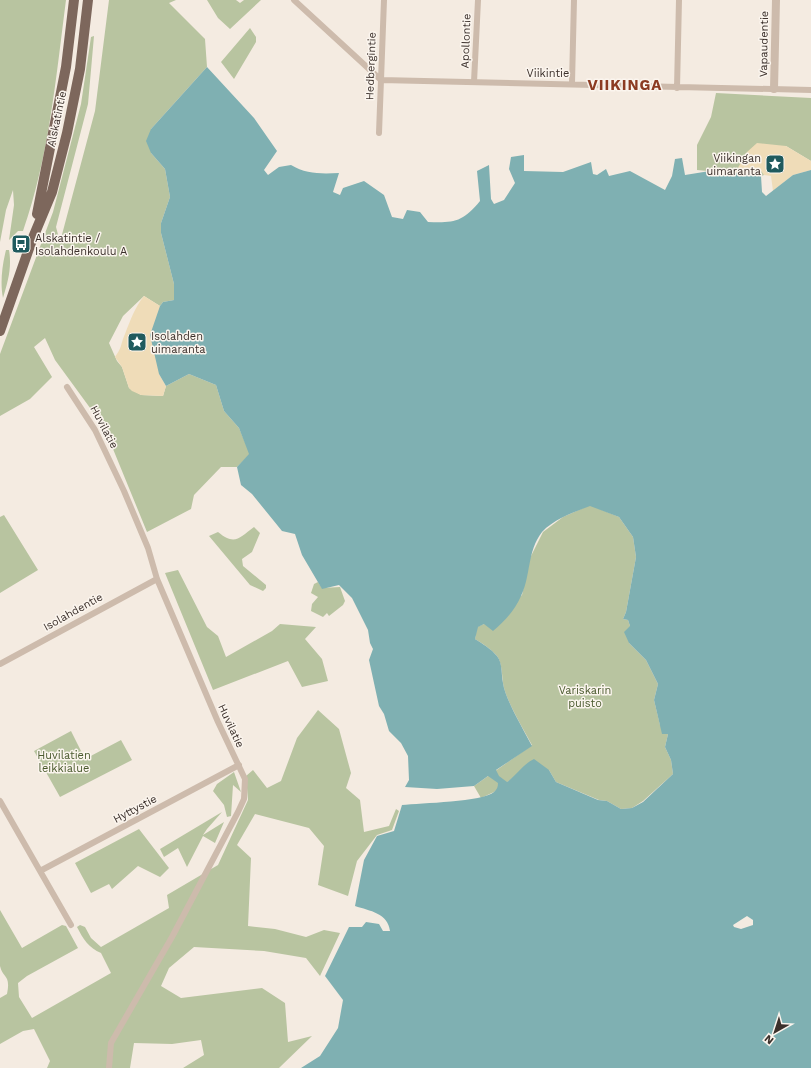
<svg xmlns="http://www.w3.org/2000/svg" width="811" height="1068" font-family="'Work Sans',sans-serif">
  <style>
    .green { fill: #b8c4a0 }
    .sand { fill: #efdcb8 }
    .water { fill: #7fb0b2; fill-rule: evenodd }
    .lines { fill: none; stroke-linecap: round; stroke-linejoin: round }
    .minor { stroke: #cdbbac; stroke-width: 6 }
    .tertiary { stroke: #cdbbac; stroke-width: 8 }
    .primary { stroke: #7d675c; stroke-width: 10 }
    .labels { text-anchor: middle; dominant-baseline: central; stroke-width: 3; stroke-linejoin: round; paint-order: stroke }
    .street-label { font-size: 11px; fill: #3b302b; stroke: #fbf5ee }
    .poi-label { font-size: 11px; fill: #3b302b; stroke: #fbf5ee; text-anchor: start }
    .park-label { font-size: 11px; fill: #4a5a2e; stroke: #fbf5ee }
    .district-label { font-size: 15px; font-weight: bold; letter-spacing: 1px; fill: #8c3b22; stroke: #fbf5ee }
  </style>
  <rect width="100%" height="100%" fill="#f4ebe1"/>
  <path class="green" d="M0 0H66C56 77 49 157 23 231H18L9 240 14 205 13 190 6 210 0 242Z
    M109 0H176L169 3 205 39 207 67 151 129V153L165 169 170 197 161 223V233L174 284V300L163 302 160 306 144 296 123 316 109 343 117 361 122 367 129 388 141 395 163 396 166 386 189 374 216 385 224 411 239 428 250 454 237 467H221L194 495 191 509 147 532 104 427 55 360 45 338 34 347 52 377 30 399 0 416V354L53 212 81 104 91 37 94 36 88 104 56 227 60 242 95 111Z
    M207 0H236L240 3 244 0H261L230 29 218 18Z
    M250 28 256 37V42L234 79 221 62Z
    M716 93 811 98V161L786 146 763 171 764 175 761 176 697 170V145L711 117Z
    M6 250H9C12 267 8 282 3 298 0 283 2 266 6 250Z
    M590 505 619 517 633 537 636 557 626 612 623 619 628 620 630 626 629 643 646 660 658 684 654 700 660 725 668 734 665 747 671 760 673 774 643 801 632 808 621 809 607 801 599 800 556 782 549 770 514 777 494 792 481 798 474 786 532 745C524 730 505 699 503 683 502 675 502 663 497 656 492 650 482 643 475 639L477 627 484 624 522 595 530 558 543 532 563 517Z
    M4 515 38 570 0 593V517Z
    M254 527 260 533 252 552 242 559 243 566 266 585V588L263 591 250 585 209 536 218 532C235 546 239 538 254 527Z
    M178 570 207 627 218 636 226 657 272 631 280 624 316 627 305 639 322 659 328 681 302 687 288 661 213 690 165 573Z
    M318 582 322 588 340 587 345 601 343 605 329 616 327 613 323 617 311 611 312 604 318 597 311 593 314 584Z
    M318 710 339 729 351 773 346 788 360 800 364 832 389 826 396 809 399 811 392 830 377 835 357 861 348 896 318 885 324 846 309 828 255 814 237 845 251 858 248 926 275 929 306 937 324 930 340 933 320 976 306 958 264 951 194 947 169 968 161 986 181 998 262 988 285 1003 288 1042 312 1036 279 1068H183L204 1055 201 1040 172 1044 134 1043 130 1068H47L50 1061 34 1029 23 1031 0 1044V998L7 994C11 974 3 979 0 966 0 954 0 924 0 910L22 948 62 925 66 926 78 948 27 976 18 983 19 997 32 1018 111 973 101 953C89 948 83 939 77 927L80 925 85 927 91 938 101 947 169 908 167 895 218 865 248 800 246 776 253 770 267 788 281 781 297 738Z
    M71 731 85 759 121 740 132 760 60 797 34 751Z
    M234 772 241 792 233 785 231 816 227 817 224 805 213 791 217 784Z
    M222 812 207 829 203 835 224 822 215 843 203 836 187 867 178 848 164 857 160 849Z
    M139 829 169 868 160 877 138 866 112 889 109 884 91 893 75 863Z"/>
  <path class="sand" d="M757 143 786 146 811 161V170L793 175 773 191 771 176 764 175 759 168 755 169 753 175 735 173 747 152Z
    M144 296 160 306 159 374 166 386 163 396 141 395 132 391 129 388 122 367 115 357C123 346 120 345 125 334 130 321 135 307 144 296Z"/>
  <path class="water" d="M207 67 254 118 277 151 264 170 268 175 279 167 291 165C306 174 321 174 339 173L333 192 340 195 343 188 364 181 384 195 392 217 403 219 407 210 420 212 428 222C454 223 463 222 480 201L477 171 489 165 491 199 494 204 504 200 515 183 509 169 511 157 524 155V171L563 172 591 162 593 174 597 175 606 169 609 176 630 171 665 190 672 176 675 159 682 158 685 175 716 170 761 176 762 192 766 196 793 175 811 170V1068H301L320 1056 338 1028 343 1000 325 976 349 927H362L366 922 379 924 383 931H390C388 913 370 911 355 906L364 860 377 836 394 831 402 805C421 803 483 802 494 792 497 789 498 787 498 783L488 776 474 786 437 789 405 787 409 780 408 756 401 743 389 731 384 714 379 706 369 660 373 649 370 643 368 630 352 598 339 585 322 589 302 555 295 534 282 531 252 494 241 485 237 467 249 454 239 428 224 411 216 385 189 374 166 386 159 374 150 335 160 306 163 302 174 300V284L161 233V223L170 197 165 169 151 153 146 141 151 129ZM590 506 619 517 633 537 636 557 626 612 623 619 628 620 630 626 624 632 629 643 646 660 658 684 654 700 662 734H668L665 747 671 760 673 774 643 802 632 808 621 809 607 801 598 800 556 782 549 770 534 759C523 764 517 775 507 782L499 776 496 770 532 746C524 730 505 699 503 683 501 674 503 664 497 656 491 649 483 644 475 639L478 627 484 624 493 631C505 621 515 610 521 596 531 576 527 551 542 532 554 519 574 512 590 506ZM747 916 753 920V925L741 929 734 927 733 925Z"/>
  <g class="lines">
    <path class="minor" d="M294 0 381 80 811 90
      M474 82 478 0
      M572 83 574 0
      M677 88 679 0
      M379 133 384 0
      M67 387 95 430 124 491 148 548 157 579 218 722 245 779 244 799 238 812 172 937 111 1043 109 1068
      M0 664 157 579
      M0 801 40 871 239 765
      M40 871 71 925"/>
    <path class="tertiary" d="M774 89 776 0"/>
    <path class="primary" d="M37 214 66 67 74 0
      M0 331 32 240 52 192 67 133 80 69 88 0"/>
  </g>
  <defs>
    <g id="sight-square" transform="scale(1)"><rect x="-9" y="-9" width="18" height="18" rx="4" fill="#1f5a5e" stroke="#fbf5ee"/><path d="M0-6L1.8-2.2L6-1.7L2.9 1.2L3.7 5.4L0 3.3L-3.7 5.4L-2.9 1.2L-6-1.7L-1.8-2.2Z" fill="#fff"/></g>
    <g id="bus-square" transform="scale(1)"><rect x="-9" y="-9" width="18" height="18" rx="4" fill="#1f5a5e" stroke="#fbf5ee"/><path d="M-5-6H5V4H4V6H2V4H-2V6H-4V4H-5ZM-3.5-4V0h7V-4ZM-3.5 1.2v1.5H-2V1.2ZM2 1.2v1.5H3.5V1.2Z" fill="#fff"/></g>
  </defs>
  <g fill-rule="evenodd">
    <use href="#sight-square" x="775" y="164"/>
    <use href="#bus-square" x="21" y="244"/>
    <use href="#sight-square" x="137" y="342"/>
  </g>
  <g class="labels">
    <g class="street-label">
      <text transform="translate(466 41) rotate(-88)">Apollontie</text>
      <text transform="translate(764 44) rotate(-89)">Vapaudentie</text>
      <text transform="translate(371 66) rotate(-88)">Hedbergintie</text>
      <text x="548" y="73">Viikintie</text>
      <text transform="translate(57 119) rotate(-78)">Alskatintie</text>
      <text transform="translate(104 427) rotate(62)">Huvilatie</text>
      <text transform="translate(73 612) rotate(-29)">Isolahdentie</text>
      <text transform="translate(231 726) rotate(65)">Huvilatie</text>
      <text transform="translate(135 809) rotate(-28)">Hyttystie</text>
    </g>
    <g class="poi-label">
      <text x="761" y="158" text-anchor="end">Viikingan<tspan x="761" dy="13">uimaranta</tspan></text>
      <text x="35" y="238">Alskatintie /<tspan x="35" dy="13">Isolahdenkoulu A</tspan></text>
      <text x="151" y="336">Isolahden<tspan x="151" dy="13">uimaranta</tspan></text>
    </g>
    <g class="park-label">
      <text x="585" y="690">Variskarin<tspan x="585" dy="13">puisto</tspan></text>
      <text x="64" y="755">Huvilatien<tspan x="64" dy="13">leikkialue</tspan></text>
    </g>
    <g class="district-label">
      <text x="625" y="85">VIIKINGA</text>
    </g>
  </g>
  <g transform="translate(775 1032) rotate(219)" stroke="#fbf5ee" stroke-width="3" paint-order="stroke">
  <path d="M0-3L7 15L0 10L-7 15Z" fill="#3b302b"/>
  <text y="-6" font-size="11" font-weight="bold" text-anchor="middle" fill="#3b302b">N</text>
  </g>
</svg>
